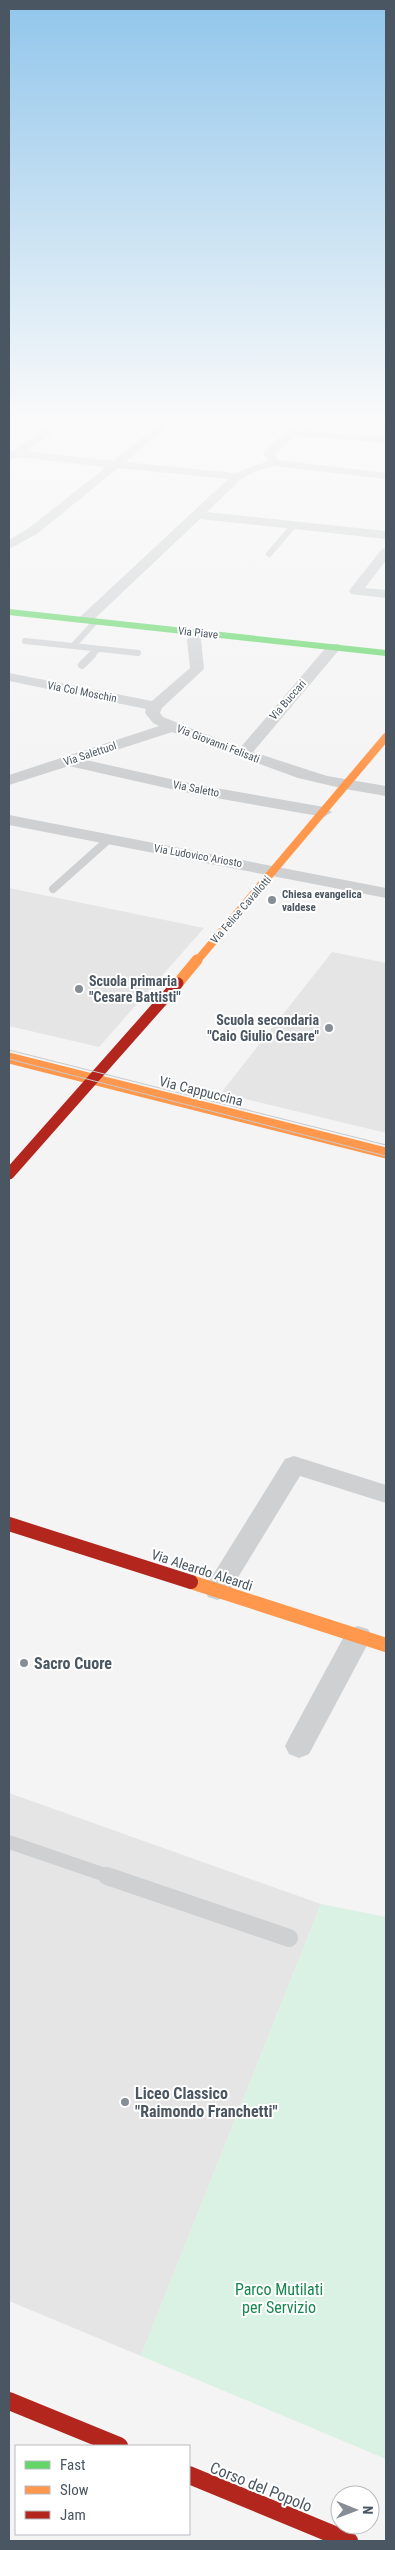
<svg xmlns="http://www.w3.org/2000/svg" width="395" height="2550" font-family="'Roboto Condensed',sans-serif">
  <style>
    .education { fill: #e6e5e6 }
    .green { fill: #d9f2e3 }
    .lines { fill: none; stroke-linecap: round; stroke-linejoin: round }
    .lane-far3 { stroke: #ced0d2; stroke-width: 6 }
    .lane-far2 { stroke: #ced0d2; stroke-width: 8 }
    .lane-far1 { stroke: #ced0d2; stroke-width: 14 }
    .lane { stroke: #ced0d2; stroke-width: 18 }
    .street { fill: #ced0d2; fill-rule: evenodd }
    .fast { stroke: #63d668; stroke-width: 6 }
    .slow-far2 { stroke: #ff974d; stroke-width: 8 }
    .slow-far1 { stroke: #ff974d; stroke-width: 11 }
    .slow { stroke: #ff974d; stroke-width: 14 }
    .jam-far2 { stroke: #b3261e; stroke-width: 11 }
    .jam-far1 { stroke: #b3261e; stroke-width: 14 }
    .jam { stroke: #b3261e; stroke-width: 18 }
    .tram { stroke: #c9cacc; stroke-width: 1 }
    .poi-dot { fill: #868d94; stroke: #fff; stroke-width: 2 }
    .labels { text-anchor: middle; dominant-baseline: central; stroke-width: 4; stroke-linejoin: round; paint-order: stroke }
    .far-street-label { font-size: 11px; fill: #4a5661; stroke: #fff }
    .far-poi-label { font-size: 11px; font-weight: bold; fill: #4a5661; stroke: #fff; text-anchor: start }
    .poi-label { font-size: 14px; font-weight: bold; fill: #4a5661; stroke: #fff; text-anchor: start }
    .street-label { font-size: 14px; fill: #4a5661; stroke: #fff }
    .near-poi-label { font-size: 16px; font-weight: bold; fill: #4a5661; stroke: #fff; text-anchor: start }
    .near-park-label { font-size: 16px; fill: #17864f; stroke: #fff }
    .near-street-label { font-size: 16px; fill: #4a5661; stroke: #fff }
  </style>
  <rect width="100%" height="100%" fill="#f4f4f4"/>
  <path class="education" d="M9 888 204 928 99 1047 9 1026Z
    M332 952 386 963V1133L221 1093Z
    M9 1793 321 1904 141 2356 9 2301Z"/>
  <path class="green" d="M321 1904 386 1917V2459L141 2356Z"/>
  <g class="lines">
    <path class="lane-far3" d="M269 554 294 525
      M95 622 73 646 138 653
      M25 641 73 646
      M91 656 98 649"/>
    <path class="lane-far2" d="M82 665 92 655
      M53 889 108 840"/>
    <path class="lane-far1" d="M9 1842 111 1877"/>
    <path class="lane" d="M107 1876 289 1938"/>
    <path class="street" d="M56 421H68L27 451 113 461 163 421H174L125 462 235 473 268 461 263 453 265 451 297 421H308L300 430 386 437V443L294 436 275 454 278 460 386 473V479L274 466 254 472 241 479 207 512 386 531V539L200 519 90 623H80L78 620 80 617 228 479 118 468 37 534 9 549V540L29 528 106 467 18 457 9 461V450H14Z
      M386 548V560L365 588 386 590V598L351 594 349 591 351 588 382 549Z
      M200 629 207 633 201 640 204 669 162 708 160 713 163 717 240 748 329 644H339L341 647 339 650 253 752 327 776 386 786V796L345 789 298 778 172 732 86 760 193 784 324 807 332 812 324 817 193 794 69 766 9 785V775L159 726 153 723 145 713 146 709 9 681V673L152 701 190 668 187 640 195 630Z
      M9 815 386 888V898L9 825Z
      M294 1456 386 1485V1503L300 1476 226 1597 217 1600 208 1597 204 1590 208 1583 285 1459Z
      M358 1626 368 1629 372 1636 309 1754 299 1758 289 1754 285 1746 289 1738 348 1629Z"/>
    <path class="fast" d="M9 612 386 653"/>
    <path class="slow-far2" d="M196 962 386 737"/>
    <path class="slow-far1" d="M178 983 197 960
      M9 1058 386 1153"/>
    <path class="slow" d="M191 1582 386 1645"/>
    <path class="jam-far2" d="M9 1174 178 983"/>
    <path class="jam-far1" d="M9 1524 191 1582"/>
    <path class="jam" d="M9 2401 119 2446
      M189 2475 349 2541"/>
    <path class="tram" d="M9 1050 386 1145
      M9 1059 386 1156"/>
  </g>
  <linearGradient id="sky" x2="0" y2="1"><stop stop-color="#91c6eb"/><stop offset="0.54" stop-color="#fafafa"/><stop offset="1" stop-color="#fafafa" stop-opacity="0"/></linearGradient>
  <rect width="395" height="778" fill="url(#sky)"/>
  <g class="poi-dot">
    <circle cx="272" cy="900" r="5"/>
    <circle cx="79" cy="989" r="5"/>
    <circle cx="329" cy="1028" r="5"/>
    <circle cx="24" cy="1663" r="5"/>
    <circle cx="125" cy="2102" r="5"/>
  </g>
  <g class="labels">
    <g class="far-street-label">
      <text transform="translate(198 633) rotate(6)">Via Piave</text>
      <text transform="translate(82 692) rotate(11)">Via Col Moschin</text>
      <text transform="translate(288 700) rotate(-49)">Via Buccari</text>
      <text transform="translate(218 744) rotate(21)">Via Giovanni Felisati</text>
      <text transform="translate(90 754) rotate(-18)">Via Salettuol</text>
      <text transform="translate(196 789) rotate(11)">Via Saletto</text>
      <text transform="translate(198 856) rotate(10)">Via Ludovico Ariosto</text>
      <text transform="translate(241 910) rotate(-49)">Via Felice Cavallotti</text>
    </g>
    <g class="far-poi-label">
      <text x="282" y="894">Chiesa evangelica<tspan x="282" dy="13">valdese</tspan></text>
    </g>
    <g class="poi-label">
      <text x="89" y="981">Scuola primaria<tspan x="89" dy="16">"Cesare Battisti"</tspan></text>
      <text x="319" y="1020" text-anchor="end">Scuola secondaria<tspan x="319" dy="16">"Caio Giulio Cesare"</tspan></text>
    </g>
    <g class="street-label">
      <text transform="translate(201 1091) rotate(14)">Via Cappuccina</text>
      <text transform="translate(202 1570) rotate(18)">Via Aleardo Aleardi</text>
    </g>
    <g class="near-poi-label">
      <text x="34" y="1663">Sacro Cuore</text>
      <text x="135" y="2093">Liceo Classico<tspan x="135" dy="18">"Raimondo Franchetti"</tspan></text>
    </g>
    <g class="near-park-label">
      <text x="279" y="2289">Parco Mutilati<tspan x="279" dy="18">per Servizio</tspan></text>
    </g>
    <g class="near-street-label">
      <text transform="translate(261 2487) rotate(22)">Corso del Popolo</text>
    </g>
  </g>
  <rect width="395" height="2550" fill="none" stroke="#4a5661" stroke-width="20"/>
  <rect x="15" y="2445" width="175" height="90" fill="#ffffff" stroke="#b7bbc0"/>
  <rect x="25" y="2461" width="25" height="8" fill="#63d668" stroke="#b7bbc0"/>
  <text x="60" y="2470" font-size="15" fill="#4a5661">Fast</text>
  <rect x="25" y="2486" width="25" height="8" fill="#ff974d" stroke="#b7bbc0"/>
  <text x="60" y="2495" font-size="15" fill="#4a5661">Slow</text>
  <rect x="25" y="2511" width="25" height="8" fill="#b3261e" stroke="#b7bbc0"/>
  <text x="60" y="2520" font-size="15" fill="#4a5661">Jam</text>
  <g transform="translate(355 2510) rotate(91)"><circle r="24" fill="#ffffff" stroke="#b7bbc0"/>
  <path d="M0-4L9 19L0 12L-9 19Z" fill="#868d94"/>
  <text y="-8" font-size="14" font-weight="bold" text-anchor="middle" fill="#4a5661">N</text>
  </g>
</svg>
